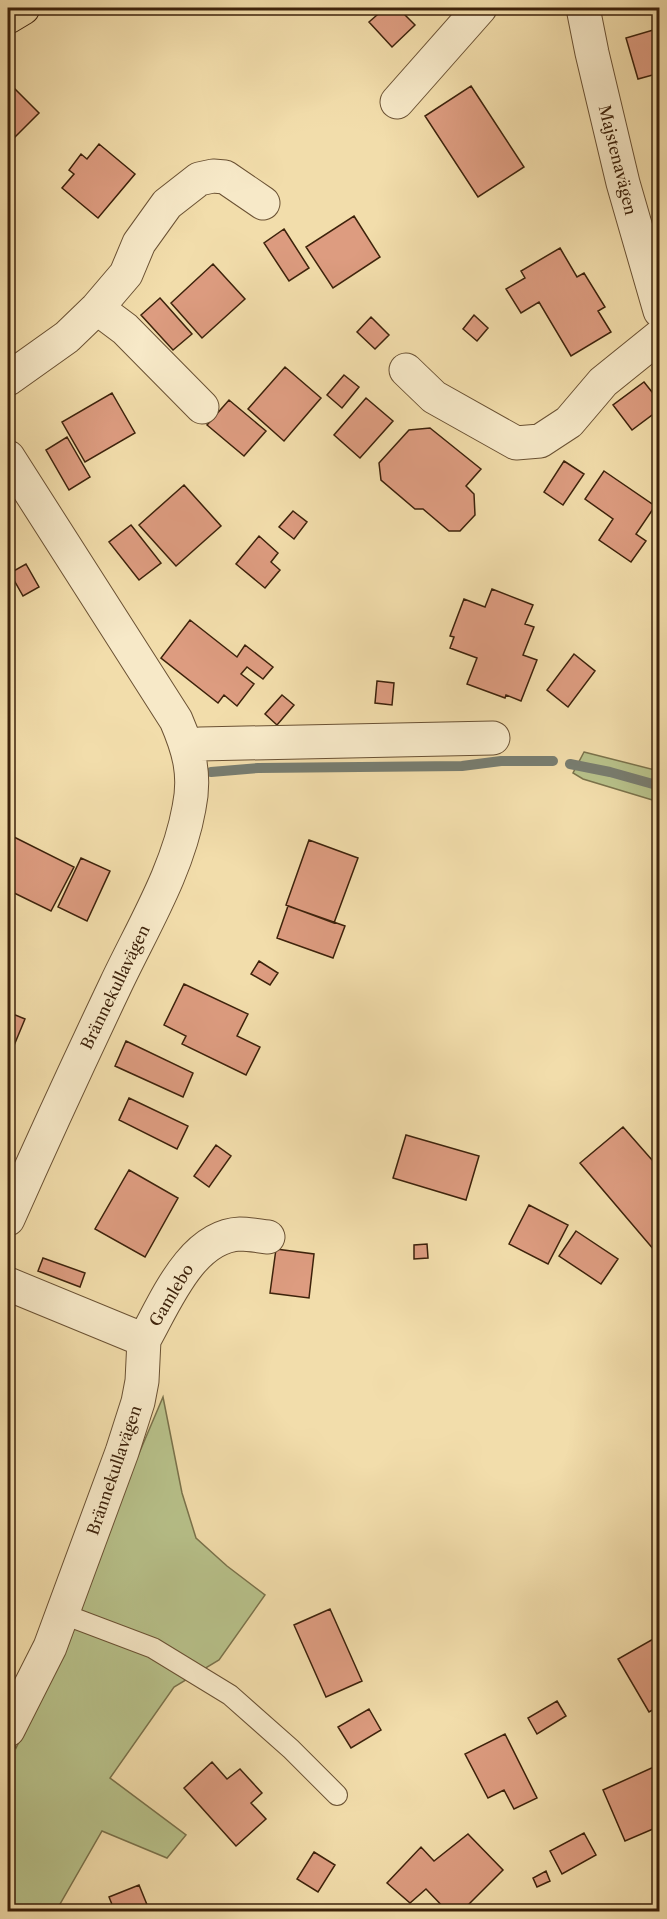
<svg xmlns="http://www.w3.org/2000/svg" width="667" height="1919" font-family="'Libre Caslon Text',serif">
  <style>
    .green { fill: #b8c28b; stroke: #7a724b; stroke-width: 1.5 }
    .lines { fill: none; stroke-linecap: round; stroke-linejoin: round }
    .stream { stroke: #787d70; stroke-width: 10 }
    .building { fill: #dd9c80; stroke: #3d220b; stroke-width: 1.5 }
    .lane-casing { stroke: #6a5133; stroke-width: 22 }
    .street-casing { stroke: #6a5133; stroke-width: 35 }
    .primary-casing { stroke: #3d220b; stroke-width: 35 }
    .lane { stroke: #f7e9c8; stroke-width: 20 }
    .street { stroke: #f7e9c8; stroke-width: 33 }
    .primary { stroke: #f2ddab; stroke-width: 33 }
    .labels { text-anchor: middle; dominant-baseline: central; stroke-width: 4.5; stroke-linejoin: round; paint-order: stroke }
    .street-label { font-size: 16px; fill: #3d220b; stroke: #f7e9c8 }
  </style>
  <rect width="100%" height="100%" fill="#f2ddab"/>
  <filter id="stains"><feTurbulence type="fractalNoise" baseFrequency=".00333" numOctaves="4"/><feColorMatrix values="0 0 0 0 .2 0 0 0 0 .09 0 0 0 0 .02 0 0 0 .5 -.17"/></filter>
  <radialGradient id="worn" r=".72"><stop offset=".6" stop-color="#630" stop-opacity="0"/><stop offset="1" stop-color="#630" stop-opacity=".3"/></radialGradient>
  <path class="green" d="M584 752 659 771V802L583 779 573 773Z
    M163 1397 182 1493 196 1538 227 1566 265 1595 219 1660 174 1687 110 1778 186 1835 167 1858 102 1831 56 1911H8V1733L16 1748 64 1648 92 1564Z"/>
  <g class="lines">
    <path class="stream" d="M570 764 610 772 660 786
      M211 772 258 768 462 766 501 761H553"/>
  </g>
  <path class="building" d="M385 8H398L415 25 392 47 369 22Z
    M660 28V73L638 79 626 38Z
    M660 80V100L654 82Z
    M8 82 39 113 12 140 8 136Z
    M471 86 524 167 478 197 425 116Z
    M99 144 135 174 98 218 62 188 74 174 69 170 81 154 87 159Z
    M354 216 380 257 333 288 306 247Z
    M284 229 309 268 289 281 264 243Z
    M560 248 577 277 584 273 605 307 598 311 611 332 571 356 539 302 521 313 506 289 525 278 521 271Z
    M213 264 245 299 202 338 171 303Z
    M160 298 192 334 173 350 141 315Z
    M474 315 488 328 477 341 463 329Z
    M371 317 389 335 375 349 357 332Z
    M285 367 321 398 284 441 248 409Z
    M344 375 359 387 342 408 327 395Z
    M644 382 660 402V409L632 430 613 405Z
    M112 393 135 433 85 462 62 422Z
    M366 398 393 421 360 458 334 435Z
    M229 400 266 431 244 456 207 425Z
    M430 428 481 469 466 486 474 494 475 515 460 531H449L423 509H415L381 480 379 463 409 430Z
    M67 437 90 477 69 490 46 450Z
    M564 461 584 474 563 505 544 492Z
    M604 471 655 506 636 534 646 541 631 562 599 540 613 519 585 499Z
    M184 485 221 526 176 566 139 525Z
    M293 511 307 522 294 539 279 527Z
    M131 525 161 563 139 580 109 542Z
    M259 536 278 553 271 562 280 570 265 588 236 564Z
    M26 564 39 587 23 596 10 573Z
    M492 589 533 605 525 624 534 627 523 655 537 660 521 701 506 695 505 698 467 684 477 658 450 648 454 637 450 636 464 599 485 607Z
    M190 620 237 657 245 645 273 667 263 679 247 667 241 674 254 684 237 706 224 695 218 703 161 658Z
    M574 654 595 671 568 707 547 690Z
    M377 681 394 683 392 705 375 703Z
    M282 695 294 705 277 725 265 714Z
    M8 834 74 867 51 911 8 890Z
    M309 840 358 858 334 923 286 905Z
    M81 858 110 871 87 921 58 907Z
    M288 906 345 926 333 958 277 938Z
    M259 961 278 973 270 985 251 974Z
    M184 984 248 1014 237 1036 260 1047 246 1075 182 1044 186 1036 164 1025Z
    M8 1012 25 1019 8 1060Z
    M126 1041 193 1073 183 1097 115 1066Z
    M129 1098 188 1126 177 1149 119 1120Z
    M623 1127 660 1169V1257L580 1163Z
    M406 1135 479 1156 466 1200 393 1178Z
    M216 1145 231 1156 209 1187 194 1176Z
    M129 1170 178 1198 145 1257 95 1229Z
    M529 1205 568 1225 548 1264 509 1244Z
    M576 1231 618 1259 601 1284 559 1256Z
    M427 1244 428 1258 414 1259V1245Z
    M276 1249 314 1254 309 1298 270 1293Z
    M43 1258 85 1273 80 1287 38 1271Z
    M330 1609 362 1681 326 1697 294 1625Z
    M655 1638 658 1642 660 1641V1706L649 1712 618 1659Z
    M557 1701 566 1716 537 1734 528 1718Z
    M369 1709 381 1730 351 1748 338 1727Z
    M505 1734 537 1798 514 1809 504 1790 488 1798 465 1754Z
    M212 1762 227 1779 240 1769 262 1793 251 1803 266 1819 236 1846 184 1788Z
    M656 1766 660 1774V1826L625 1841 603 1790Z
    M584 1833 596 1855 562 1874 550 1851Z
    M468 1834 503 1870 461 1912H448L426 1889 410 1903 387 1883 421 1847 434 1861Z
    M314 1852 335 1865 318 1892 297 1879Z
    M546 1871 550 1881 537 1887 533 1878Z
    M139 1885 150 1912H115L109 1897Z"/>
  <g class="lines">
    <g class="lane-casing">
      <path id="lane" d="M63 1614 153 1648 230 1695 291 1749 337 1795"/>
    </g>
    <g class="street-casing">
      <path id="street" d="M583 8 592 53 623 183 660 311
        M397 102 480 8
        M97 308 125 329 202 407
        M406 370 434 397 516 443 540 441 569 422 603 382 660 336
        M8 379 67 337 97 308 126 274 139 243 167 204 199 179 213 176 225 177 263 203
        M8 457 176 720C189 750 196 775 189 808 178 870 143 927 116 984 79 1062 43 1140 8 1219
        M188 748 200 744 493 738
        M8 1284 144 1340 142 1381 138 1402 122 1452 50 1647 8 1730
        M144 1340C165 1303 191 1236 240 1234 249 1234 259 1236 268 1237"/>
    </g>
    <g class="primary-casing">
      <path id="primary" d="M8 17 23 8"/>
    </g>
    <use href="#lane" class="lane"/>
    <use href="#street" class="street"/>
    <use href="#primary" class="primary"/>
  </g>
  <g class="labels">
    <g class="street-label">
      <text transform="translate(618 160) rotate(76)">Majstenavägen</text>
      <text transform="translate(115 987) rotate(-64)">Brännekullavägen</text>
      <text transform="translate(171 1295) rotate(-59)">Gamlebo</text>
      <text transform="translate(114 1470) rotate(-71)">Brännekullavägen</text>
    </g>
  </g>
  <rect width="667" height="1919" fill="none" stroke="#f2ddab" stroke-width="30"/>
  <rect x="9" y="9" width="649" height="1901" fill="none" stroke="#3d220b" stroke-width="3"/>
  <rect x="15" y="15" width="637" height="1889" fill="none" stroke="#3d220b" stroke-width="1.5"/>
  <rect width="100%" height="100%" filter="url(#stains)"/>
  <rect width="100%" height="100%" fill="url(#worn)"/>
</svg>
